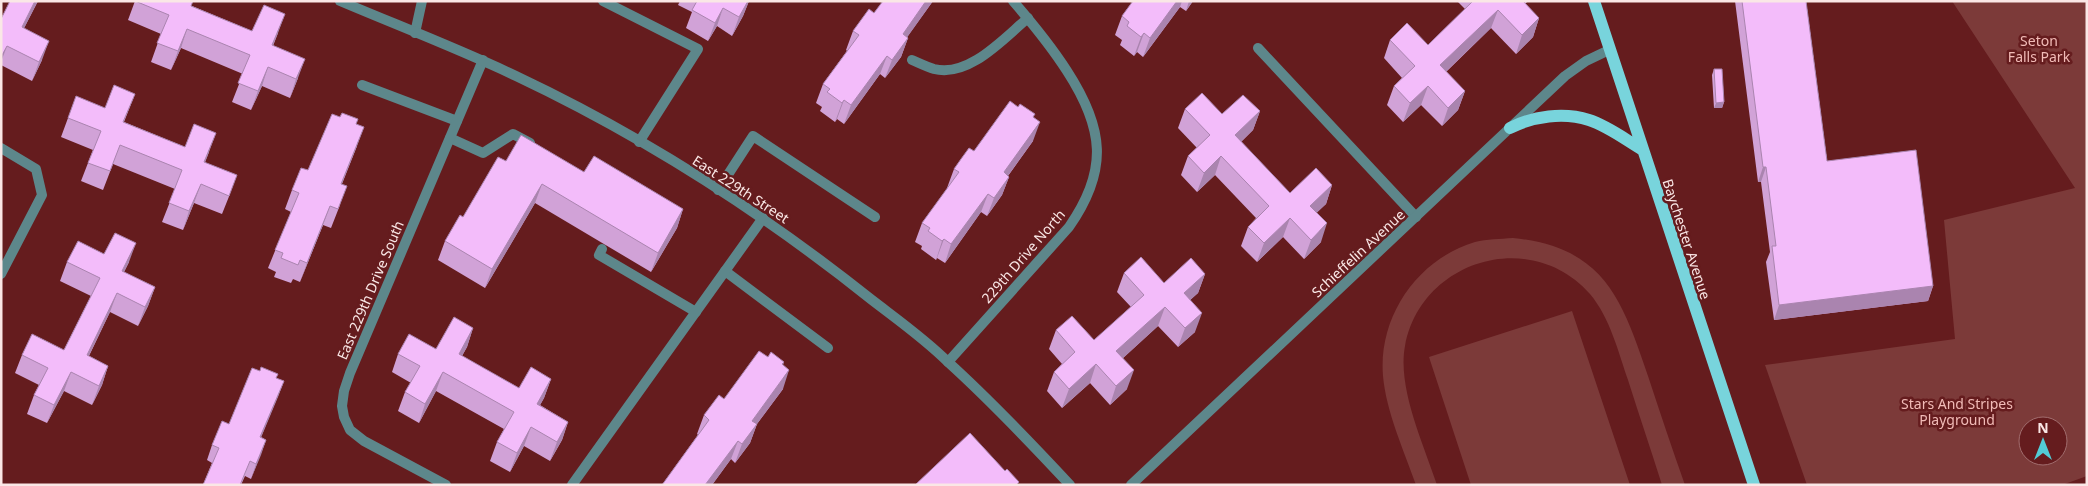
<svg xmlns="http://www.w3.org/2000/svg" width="2088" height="486" font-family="'Noto Sans',sans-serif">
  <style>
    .green { fill: #7c3a39; fill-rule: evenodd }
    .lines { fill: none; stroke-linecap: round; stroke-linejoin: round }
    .service { stroke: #5d878b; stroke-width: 10 }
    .minor { stroke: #5d878b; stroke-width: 10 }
    .tertiary { stroke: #5d878b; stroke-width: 10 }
    .primary { stroke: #78d4dc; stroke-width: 12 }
    .wall { fill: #d1a2d7 }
    .shaded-wall { fill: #aa84af }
    .building { fill: #f3bcfa; stroke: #aa84af }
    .labels { text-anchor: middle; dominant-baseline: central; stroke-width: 5; stroke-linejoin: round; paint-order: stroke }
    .park-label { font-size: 14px; fill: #f1bbb7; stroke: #651c1e }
    .street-label { font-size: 14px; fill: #fae7e6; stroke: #651c1e }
  </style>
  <rect width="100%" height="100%" fill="#651c1e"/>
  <path class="green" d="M1952 1H2087V476L2062 485H1807L1765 365 1955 339 1944 220 2075 188ZM2028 426H2058V456H2028Z
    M1513 238C1604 247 1622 299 1648 376 1660 412 1672 449 1685 485H1662C1651 450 1639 415 1628 380 1618 351 1610 318 1590 294 1531 227 1421 260 1405 346 1397 388 1424 445 1437 485H1416C1404 451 1386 411 1383 376 1378 316 1418 259 1475 242 1487 239 1500 239 1513 238Z
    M1572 311 1630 485H1471L1429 357Z"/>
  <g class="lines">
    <path class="service" d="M603 1 698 49 639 142
      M415 33 422 1
      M1258 48 1416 217
      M912 60C919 63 927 67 934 69 969 78 1004 38 1028 18
      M362 85 457 121
      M450 138 483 153 513 134 530 143
      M1 148 36 169 42 195 1 274
      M718 190 753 136 875 217
      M602 249 599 255 696 312
      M725 271 828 348"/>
    <path class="minor" d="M948 362 1069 227C1109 170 1104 128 1067 71 1051 46 1033 24 1013 1
      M446 485 364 441 350 430 344 417 342 406 344 391 350 373 483 60
      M572 485 763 218"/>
    <path class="tertiary" d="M340 1C399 26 459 49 516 76 643 136 763 213 872 300 898 320 925 339 948 362 991 401 1030 442 1070 485
      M1131 485 1565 76 1586 61 1609 50"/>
    <path class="primary" d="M1594 1 1754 485
      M1510 128C1533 116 1564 112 1589 120 1608 126 1626 140 1643 150"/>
  </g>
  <path class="wall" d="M38 1 24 28 42 60 32 81 1 65V19Z
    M135 1 192 6 252 31 278 33 273 46 298 78 290 98 262 86 251 110 232 102 243 74 181 48 171 70 151 62 161 34 128 20Z
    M680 1H749L743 16 732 36 717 26 708 41 686 28 692 12 678 5Z
    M883 1H933L907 37 908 38 901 57 885 78 880 74 844 124 837 119 835 122 820 111 822 107 816 103 823 84 847 51 846 50 853 31 874 13Z
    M1133 1H1193L1186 11 1180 7 1143 57 1137 52 1134 56 1120 45 1122 40 1115 35 1122 16Z
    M1457 1H1528L1525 4 1539 18 1533 37 1516 54 1491 28 1446 72 1465 91 1458 110 1442 126 1421 105 1403 122 1387 105 1394 86 1402 78 1384 58 1390 40 1428 45 1465 9Z
    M1735 1H1806L1827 161 1933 286 1928 301 1774 320 1766 262 1770 252 1761 182H1758Z
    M1714 69 1724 102 1722 108H1714L1712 75Z
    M135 94 124 122 185 147 209 152 205 162 230 194 222 214 194 203 183 230 162 222 175 189 113 164 103 190 81 181 93 150 61 137 68 118 105 108Z
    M1185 109 1222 114 1260 111 1253 130 1241 142 1290 193 1332 185 1326 204 1317 212 1321 242 1304 259 1283 237 1257 262 1241 246 1248 227 1256 218 1215 175 1197 192 1181 175 1188 156 1197 148 1178 128Z
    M1033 118V141L1008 176 1009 177 1002 195 987 216 981 212 945 263 937 258 936 260 921 249 922 246 915 242 922 223 948 188H947L954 169Z
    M356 124 357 146 342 184 340 205 331 228 323 225 300 282 293 279 291 283 274 277 276 272 268 268 291 212 285 209 292 190 308 170Z
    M506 161 584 172 683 209 677 228 651 272 535 203 485 288 438 260 445 241Z
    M104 254 129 262 124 272 155 287 148 306 138 326 110 312 89 356 108 366 102 385 92 405 64 391 47 423 27 414 34 395 39 385 15 373 22 355 64 350 91 296 60 281 67 262Z
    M1124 273 1164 283 1205 274 1198 293 1190 300 1195 332 1178 347 1158 326 1123 358 1127 389 1110 405 1090 383 1062 408 1047 391 1054 372 1062 364 1049 349 1056 330 1094 340 1131 307 1117 292Z
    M473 328 467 347 462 356 519 388 551 379 544 398 540 405 568 422 562 440 550 461 524 446 510 472 490 461 497 442 504 429 436 391 419 423 398 411 405 392 411 383 392 372 398 354 436 349Z
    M784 362 783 365V389L757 424 750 443 735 463 731 459 712 485H662L698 435 697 434 704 415 724 399Z
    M276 378 284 381 261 437 266 440 251 479 245 476 241 485H203L212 463 207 460 212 445Z"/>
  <path class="shaded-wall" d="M35 1H38L15 46 22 27Z
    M748 1H749L743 16 732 36 739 17Z
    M926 1H933L896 53 903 34Z
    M1177 1H1182L1180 7 1143 57 1150 38Z
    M1189 1H1193L1186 11Z
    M723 8 717 26 708 41 715 23Z
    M1498 10 1491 28 1433 84 1440 65Z
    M285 14 278 33 265 64 272 45Z
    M1539 18 1533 37 1516 54 1522 35Z
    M187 29 181 48 171 70 178 51Z
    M1144 33 1137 52 1134 56 1141 37Z
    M908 38 901 57 885 78 892 60Z
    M49 41 42 60 32 81 39 62Z
    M7 46 1 62V57Z
    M887 56 880 74 844 124 851 105Z
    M305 59 298 78 290 98 296 79Z
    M268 67 262 86 251 110 258 91Z
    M1428 86 1421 105 1403 122 1410 103Z
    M1465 91 1458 110 1442 126 1448 108Z
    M844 100 837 119 835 122 842 103Z
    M1724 102 1722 108H1714L1716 103Z
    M1260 111 1253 130 1228 154 1235 135Z
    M1040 122 1033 141 997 191 1004 172Z
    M364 127 357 146 334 203 341 184Z
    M216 133 209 152 198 181 204 162Z
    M1221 156 1215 175 1197 192 1204 173Z
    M1763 167H1766L1761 182H1758Z
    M1009 177 1002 195 987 216 994 198Z
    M201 184 194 203 183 230 189 211Z
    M542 184 535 203 485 288 492 269Z
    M1332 185 1326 204 1304 225 1310 206Z
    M988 194 981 212 945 263 951 244Z
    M330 206 323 225 300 282 307 263Z
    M683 209 677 228 651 272 658 253Z
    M1290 218 1283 237 1257 262 1264 243Z
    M1327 223 1321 242 1304 259 1311 240Z
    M944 239 937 258 936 260 942 241Z
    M136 243 129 262 115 290 122 271Z
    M1205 274 1198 293 1177 312 1184 293Z
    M1933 286 1928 301 1774 320 1779 305Z
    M155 287 148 306 138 326 145 307Z
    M117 293 110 312 80 374 87 355Z
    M1165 307 1158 326 1110 370 1116 351Z
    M1202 313 1195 332 1178 347 1185 328Z
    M473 328 467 347 452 373 459 354Z
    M1096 364 1090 383 1062 408 1069 389Z
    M108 366 102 385 92 405 99 386Z
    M789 370 783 389 745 440 752 421Z
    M1134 370 1127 389 1110 405 1116 386Z
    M71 372 64 391 47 423 54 405Z
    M443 372 436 391 419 423 425 404Z
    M551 379 544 398 530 423 537 404Z
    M284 381 278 397 255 452 260 437Z
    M568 422 562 440 550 461 557 442Z
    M757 424 750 443 735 463 742 444Z
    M531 427 524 446 510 472 517 453Z
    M266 440 261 455 251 479 256 464Z
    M738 441 731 459 712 485H705Z"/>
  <path class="building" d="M10 1H35L22 27 49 41 39 62 7 46 1 57V19Z
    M135 1H193L191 6 252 31 264 5 285 14 272 45 305 59 296 79 268 67 258 91 238 83 250 55 187 29 178 51 157 43 169 15Z
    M697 1H748L739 17 723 8 715 23 692 10Z
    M883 1H926L903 34 908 38 892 60 887 56 851 105 844 100 842 103 827 92 830 89 823 84 859 35 853 31 869 9 874 13Z
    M1133 1H1177L1150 38 1144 33 1141 37 1127 26 1129 22 1122 16Z
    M1473 1H1523L1539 18 1522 35 1498 10 1440 65 1465 91 1448 108 1428 86 1410 103 1394 86 1415 66 1390 40 1407 23 1428 45Z
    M1742 1H1806L1827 161 1916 150 1933 286 1779 305 1772 246H1776L1766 167H1763Z
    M1714 69H1722L1724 102 1716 103Z
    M114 85 135 94 123 122 185 147 194 124 216 133 204 162 237 175 229 196 201 184 189 211 169 203 182 170 120 145 110 171 88 163 101 131 68 118 76 96 105 108Z
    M1202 93 1222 114 1243 95 1260 111 1235 135 1290 193 1316 168 1332 185 1310 206 1327 223 1311 240 1290 218 1264 243 1248 227 1269 206 1221 156 1204 173 1188 156 1210 135 1185 109Z
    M1010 101 1018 107 1020 104 1035 114 1033 117 1040 122 1004 172 1009 177 994 198 988 194 951 244 944 239 942 241 928 231 930 228 922 223 959 172 954 169 961 159 969 148 974 151Z
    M342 113 358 119 356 124 364 127 341 184 347 186 338 209 330 206 307 263 300 260 298 265 281 258 283 253 275 250 299 193 292 190 301 168 308 170 332 114 340 117Z
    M521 135 584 172 594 156 683 209 658 253 542 184 492 269 445 241 460 215 463 217 498 157 506 161Z
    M115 233 136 243 122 271 155 287 145 307 117 293 87 355 108 366 99 386 71 372 54 405 34 395 48 368 22 355 32 334 64 350 100 278 67 262 78 241 104 254Z
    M1141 257 1164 283 1191 258 1205 274 1184 293 1202 313 1185 328 1165 307 1116 351 1134 370 1116 386 1096 364 1069 389 1054 372 1075 352 1056 330 1072 316 1094 340 1144 295 1124 273Z
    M454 317 473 328 459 354 519 388 531 367 551 379 537 404 568 422 557 442 531 427 517 453 497 442 514 412 443 372 425 404 405 392 420 366 398 354 409 334 436 349Z
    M759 351 768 357 771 352 784 362 782 364 789 370 752 421 757 424 742 444 738 441 705 485H662L709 420 704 415 719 395 724 399Z
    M261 367 278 374 276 378 284 381 260 437 266 440 256 464 250 461 240 485H203L219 448 212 445 222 421 229 424 252 368 260 371Z
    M970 433 1005 471 1007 469 1019 482 1016 485H915Z"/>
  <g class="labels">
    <g class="park-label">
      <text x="2039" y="40">Seton<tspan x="2039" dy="16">Falls Park</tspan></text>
      <text x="1957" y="403">Stars And Stripes<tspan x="1957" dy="16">Playground</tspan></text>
    </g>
    <g class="street-label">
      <text transform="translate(741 189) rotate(33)">East 229th Street</text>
      <text transform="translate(1687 239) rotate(72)">Baychester Avenue</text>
      <text transform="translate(1358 253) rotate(-43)">Schieffelin Avenue</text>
      <text transform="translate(1023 256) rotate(-49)">229th Drive North</text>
      <text transform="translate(370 290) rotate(-67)">East 229th Drive South</text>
    </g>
  </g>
  <rect width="2088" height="486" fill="none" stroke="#fae7e6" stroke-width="5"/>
  <g transform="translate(2043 441)"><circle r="24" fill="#651c1e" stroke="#a16d6e"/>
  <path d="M0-4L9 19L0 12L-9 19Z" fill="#52ccd6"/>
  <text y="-8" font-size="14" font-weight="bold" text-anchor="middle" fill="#fae7e6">N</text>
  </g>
</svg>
